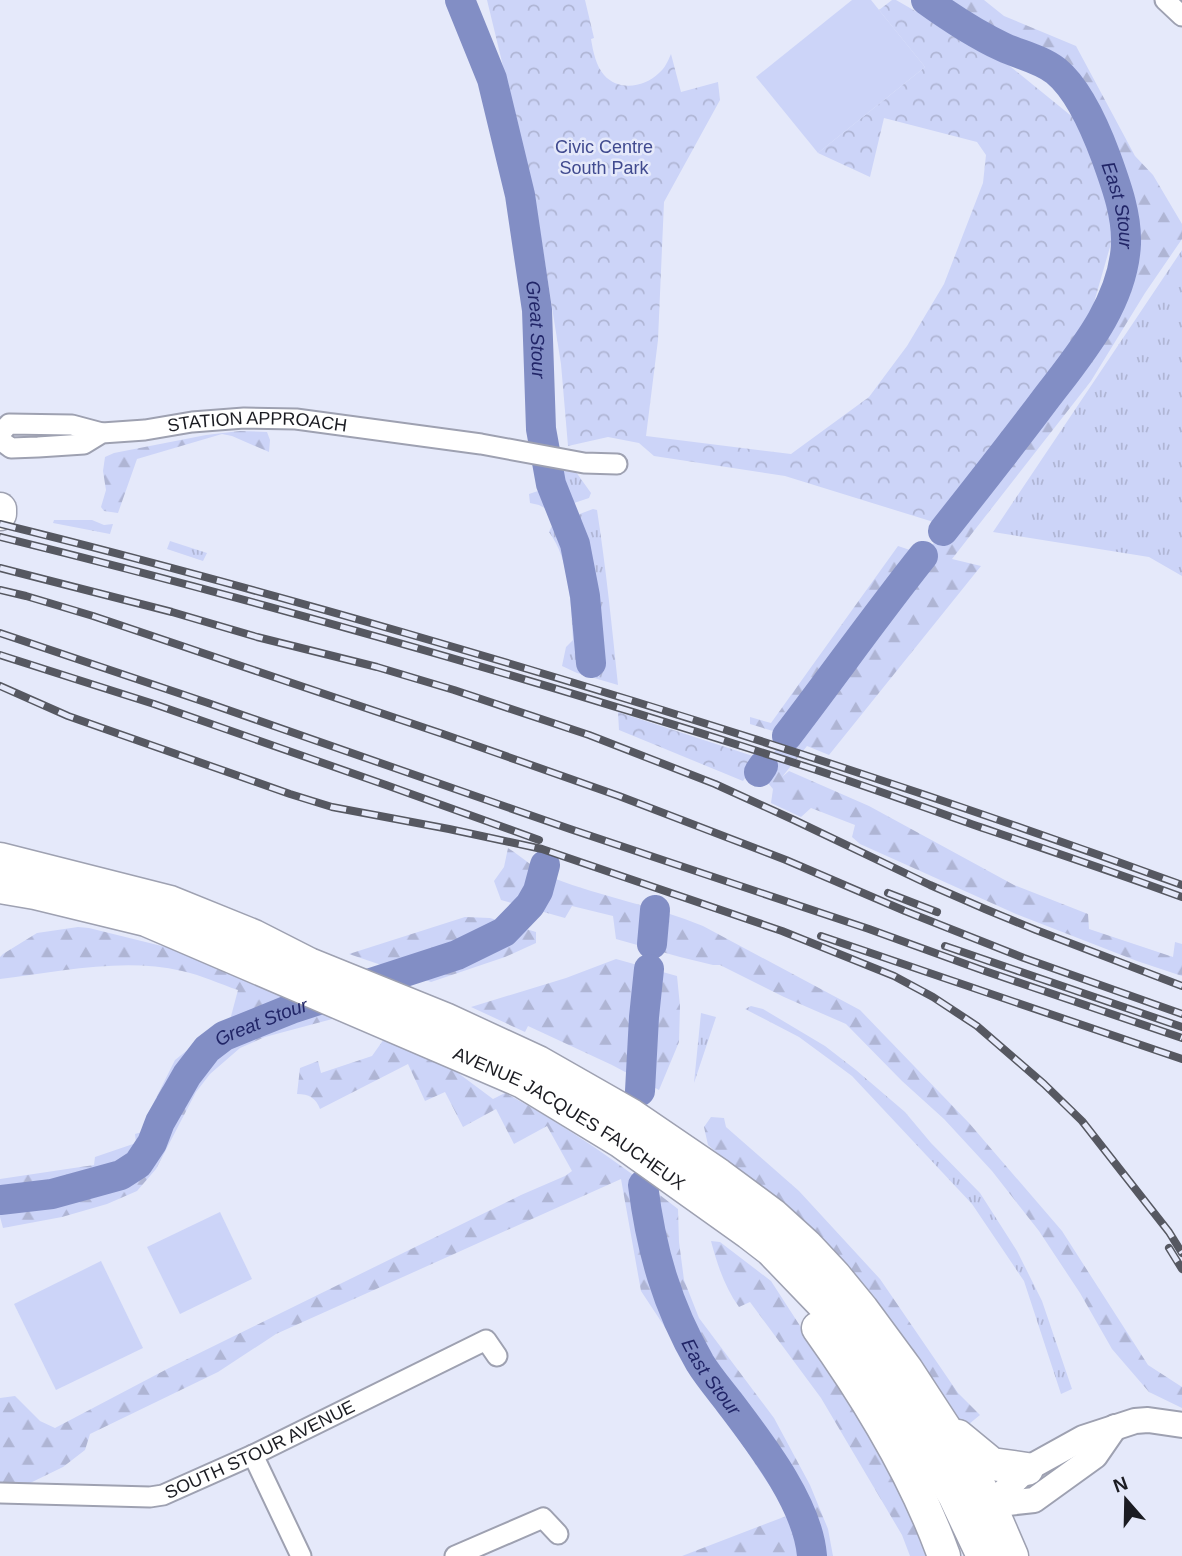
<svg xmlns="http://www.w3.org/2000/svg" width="1182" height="1556" font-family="Arial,sans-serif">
<defs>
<pattern id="grass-tufts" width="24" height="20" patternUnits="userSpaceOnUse" patternTransform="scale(1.75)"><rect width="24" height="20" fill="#ccd4f8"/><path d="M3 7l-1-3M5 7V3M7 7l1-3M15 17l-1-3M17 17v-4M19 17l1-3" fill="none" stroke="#afb5d4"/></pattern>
<pattern id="forest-firs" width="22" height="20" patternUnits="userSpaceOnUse" patternTransform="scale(1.75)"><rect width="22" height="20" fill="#ccd4f8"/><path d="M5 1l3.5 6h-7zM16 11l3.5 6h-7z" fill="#afb5d4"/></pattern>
<pattern id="park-crowns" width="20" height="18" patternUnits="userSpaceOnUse" patternTransform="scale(1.75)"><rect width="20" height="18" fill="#ccd4f8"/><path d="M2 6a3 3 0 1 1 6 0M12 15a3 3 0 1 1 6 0" fill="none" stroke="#afb5d4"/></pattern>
</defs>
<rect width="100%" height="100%" fill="#e5e9fa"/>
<g fill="url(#grass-tufts)">
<path d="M1182,250V576L1149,557L993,532Z"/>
<path d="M537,467L576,472L591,493L589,498L550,511L539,505L530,503L529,494L538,491L541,475H535Z"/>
<path d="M593,509L597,510C606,568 612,627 618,685L577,673L562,666L566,647L573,640C571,605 570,560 549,532L553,524Z"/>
<path d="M54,520H92L104,525L113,524L110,534L53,523Z"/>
<path d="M170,541L207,553L203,561L167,549Z"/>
<path d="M751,1006L763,1009L825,1046L856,1070L905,1112L931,1143L980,1193L1017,1251L1042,1301L1072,1389L1061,1394L1024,1281L972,1204L852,1076L799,1037L745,1009Z"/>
<path d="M701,1013L716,1017L694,1083Z"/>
</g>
<g fill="url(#forest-firs)">
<path d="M927,0H984L1004,16L1076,46L1135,156L1153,175L1182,224V239L1145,293L1091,381L952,559L981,566L829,755L807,746L782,777L789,771L869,806L1014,885L1088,914L1089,929L1173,957L1175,942L1182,944V976L1137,961L1016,914L860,844L852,837L855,825L811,808L801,817L771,803L773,789L759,772L943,531L1113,298L1125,233L1095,128L1043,63L977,35Z"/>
<path d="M240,431L267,432L270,440L269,452L232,436L222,434L137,459L118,513L104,511L101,507L106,490L103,471L105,457L114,453L206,435Z"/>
<path d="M898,546L919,553L783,734L750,724V717L771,723Z"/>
<path d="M508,848C522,857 537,871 553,878C602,897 655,906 703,926L860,1010L969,1123L1062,1231L1148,1365L1182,1387V1408L1149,1392L1112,1349L1080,1293L1039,1231L992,1171L944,1119L902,1081L846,1024L784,997L720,965H713L680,957L616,939L613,916L572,906L565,918L501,900L494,881L504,867Z"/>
<path d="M465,917L490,918L536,932V943L505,957L431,982L349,954Z"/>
<path d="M78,927L89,928L194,954L336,1018L265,1037L240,1048L210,1074L196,1092L156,1169L137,1191L107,1204L62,1217L3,1228L0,1217V1179L94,1165L95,1157L136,1143L135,1134L142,1132L147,1116L175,1060L205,1036L230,1020L238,990C220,984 201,975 182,971C123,957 59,972 0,979V957L3,954L37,933Z"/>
<path d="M616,959L677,976L680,1006L679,1042L659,1090L612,1065L528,1026L525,1032L471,1007L566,978Z"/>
<path d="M384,1039L435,1059L454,1070L493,1099L505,1093C567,1126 623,1166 678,1209L679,1242L684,1280L699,1318L774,1418L810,1485L828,1529L833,1556H682L789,1515L641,1291L621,1179L276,1334L218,1372L90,1434L85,1450L63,1467L26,1485L0,1482V1398L15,1396L40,1421L55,1428L169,1368L521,1195L565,1176L572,1171L547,1126L514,1144L496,1109L463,1127L445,1092L425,1101L408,1064L320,1109C316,1098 309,1094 297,1094L300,1068L318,1061L321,1073L372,1056Z"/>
<path d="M711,1117L724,1118L726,1127L799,1191L880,1279L958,1393L980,1415L963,1429L788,1214L708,1145L704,1127Z"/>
<path d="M711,1241L720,1242L771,1281L894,1471L934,1556H910L902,1535L821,1398L750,1302L739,1307C725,1288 717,1264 711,1241Z"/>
</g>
<g fill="url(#park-crowns)">
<path d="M487,0H585L594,38L591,39C593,51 596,66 604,75C619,92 645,87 659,73C665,68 668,61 671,54L681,92L718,82L720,100L664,202L658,340L646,436L791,454L869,397L907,346L944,284L983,183L986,155L977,142L884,118L870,177L818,153L925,67L879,10L892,0H896L1006,63L1080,123L1104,168L1116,226L1091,313L1032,400L940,524L785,476L654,456L639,443L608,437L568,446L561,364L534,194Z"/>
<path d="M618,712L759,758L743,781L619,730Z"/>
</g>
<g fill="#ccd4f8">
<path d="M852,0H871L925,67L818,153L756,77Z"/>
<path d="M220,1212L252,1279L180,1314L147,1247Z"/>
<path d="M101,1261L143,1348L56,1390L14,1304Z"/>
</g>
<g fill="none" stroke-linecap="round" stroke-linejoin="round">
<g stroke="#828ec5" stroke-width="30">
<path id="s1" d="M460,0L492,79L520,195L537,310L541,429L551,484L575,544L585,596L591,663"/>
<path id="s2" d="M926,0C951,18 975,34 1003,47C1020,55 1041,59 1056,71C1078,89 1096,130 1106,157C1116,185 1127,214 1126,244C1123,305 1079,355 1044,401C1011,445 977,488 943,531"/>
<path d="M787,736C833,676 876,615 923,556"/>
<path d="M759,772L763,766"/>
<path d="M652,944L655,910"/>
<path d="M640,1091L644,1017L649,969"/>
<path id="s3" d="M643,1185C651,1250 667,1306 700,1363C708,1376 719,1389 729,1402C760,1443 808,1504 812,1556"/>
<path id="s4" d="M0,1200L52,1194L121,1175L138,1164L152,1143L160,1122L187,1075L207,1049L224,1036L291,1009L457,955L504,932L530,905L538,891L545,865"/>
</g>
<g stroke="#9ea1b1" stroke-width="23">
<g id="minor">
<path d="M1165,0L1182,16"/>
<path d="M0,434L9,424L72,425L102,433"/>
<path id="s5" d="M0,440L11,448L38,447L84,444L102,433L145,430L192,422L244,418L296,419L481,444L584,463L617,464"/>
<path d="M253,1455L301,1556"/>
<path id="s6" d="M0,1493L150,1497L163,1495L253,1455L486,1340L497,1356"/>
<path d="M455,1556L543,1518L558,1534"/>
</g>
</g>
<g stroke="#9ea1b1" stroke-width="28">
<g id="tertiary">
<path d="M990,1505L1034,1500L1095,1456L1115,1427"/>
<path d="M975,1512L990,1505L1027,1469L1083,1438L1135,1421L1148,1420L1182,1425"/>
</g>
</g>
<g stroke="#9ea1b1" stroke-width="35">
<g id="primary">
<path d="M0,509V514"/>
<path d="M0,859L170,902L254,936L309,964L445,1019L538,1062L631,1115L719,1175L773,1215L806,1245L835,1276L862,1309L907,1370L952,1439L990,1505L1012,1556"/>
<path id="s7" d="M0,887L35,893L146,920L523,1082L620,1141L749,1233L771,1250L822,1303L857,1346L912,1427L954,1495L983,1556"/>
<path d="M818,1328C868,1398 915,1475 944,1556"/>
<path d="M958,1436L992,1464L1027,1469"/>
</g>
</g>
<use href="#minor" stroke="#fff" stroke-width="19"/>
<use href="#tertiary" stroke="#fff" stroke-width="24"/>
<use href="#primary" stroke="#fff" stroke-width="32"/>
<g stroke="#565861" stroke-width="8">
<g id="rail">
<path d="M0,524C135,557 269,594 402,632C665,708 925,791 1182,885"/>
<path d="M0,537C269,603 537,680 801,765C860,784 918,805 977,826C1045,849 1114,872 1182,897"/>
<path d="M0,568L172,612L257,637L377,667L454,690L589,735L715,784L794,820L930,885L985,909L1036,930L1182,986"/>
<path d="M0,590L26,596L93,616L443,734L619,796L786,860L905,911L1024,958L1182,1014"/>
<path d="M0,633L208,703L570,829L869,929L982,970L1182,1038"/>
<path d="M0,655L154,704L386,785L539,840"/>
<path d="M0,686L68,716L290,794L332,807L449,829L542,849L782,931L894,976L933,997L977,1026L1044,1084L1082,1121L1169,1232L1182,1253"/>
<path d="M888,893L937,912"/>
<path d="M821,936L1182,1059"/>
<path d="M945,946L1182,1027"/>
<path d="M1169,1248L1182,1269"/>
</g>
</g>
<use href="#rail" stroke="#e5e9fa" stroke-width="5" stroke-dasharray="16" stroke-linecap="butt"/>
</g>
<g text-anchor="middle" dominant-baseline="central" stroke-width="5" stroke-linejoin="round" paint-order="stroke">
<g font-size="18" fill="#404a8f" stroke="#e5e9fa">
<text x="604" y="147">Civic Centre<tspan x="604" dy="21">South Park</tspan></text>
</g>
<g font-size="18" fill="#1b1c22" stroke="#e5e9fa">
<text stroke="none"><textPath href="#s5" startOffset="264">STATION APPROACH</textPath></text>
<text stroke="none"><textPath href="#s7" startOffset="618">AVENUE JACQUES FAUCHEUX</textPath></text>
<text stroke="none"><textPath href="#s6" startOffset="270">SOUTH STOUR AVENUE</textPath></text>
</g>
<g font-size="19" font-style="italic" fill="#212567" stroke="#e5e9fa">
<text stroke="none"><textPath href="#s2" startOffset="299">East Stour</textPath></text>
<text stroke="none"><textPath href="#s1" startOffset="340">Great Stour</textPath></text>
<text stroke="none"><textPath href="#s4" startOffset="340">Great Stour</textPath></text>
<text stroke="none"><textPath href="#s3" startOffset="206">East Stour</textPath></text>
</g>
</g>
<g transform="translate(1126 1500) rotate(340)" stroke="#e5e9fa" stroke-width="5" paint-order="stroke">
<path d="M0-5L12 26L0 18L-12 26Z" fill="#1b1c22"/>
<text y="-10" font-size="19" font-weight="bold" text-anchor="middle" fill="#1b1c22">N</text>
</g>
</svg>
